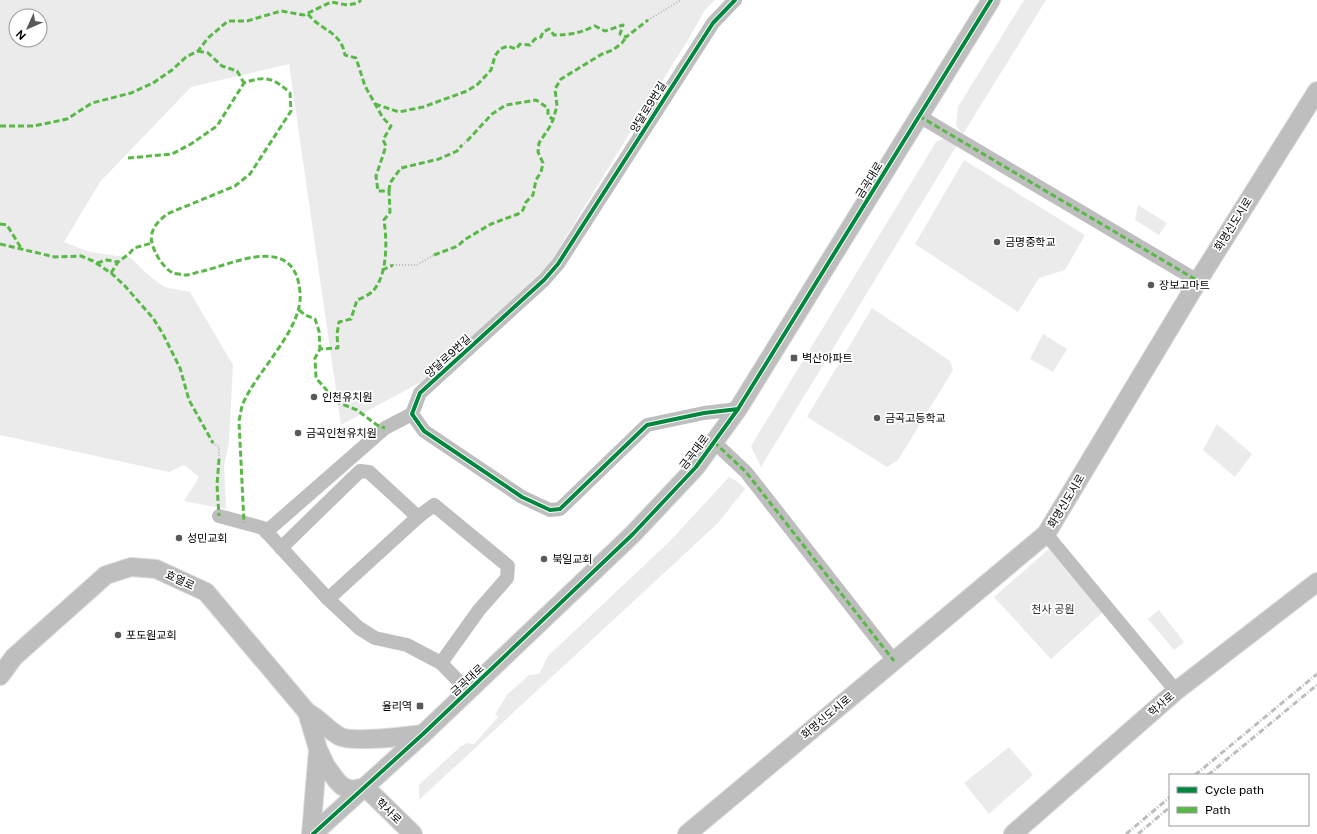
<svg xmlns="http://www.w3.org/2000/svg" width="1317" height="834" font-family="'Public Sans','Noto Sans KR',sans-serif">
<rect width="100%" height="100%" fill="#fff"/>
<g fill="#ebebeb" fill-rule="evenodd">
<path d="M0,0H715L705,10L688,40L645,108L549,265L425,380L341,425L289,64L191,87L100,182L64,242L90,252L131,258L147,274L164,287L190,292L233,365L229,443L224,465L226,509L184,501L199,477L184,465L169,472L0,435ZM16,16H40V40H16Z"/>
<path d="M1024,0H1046L963,134L956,126L958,107Z"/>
<path d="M945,138L957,145L761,467L751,446L936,142Z"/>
<path d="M964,160L1085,235L1065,270L1039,278L1018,312L915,244Z"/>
<path d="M1138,205L1167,223L1159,235L1135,220Z"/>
<path d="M872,308L950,361L953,370L898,460L887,467L807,417Z"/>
<path d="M1043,334L1067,349L1053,372L1030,359Z"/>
<path d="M1217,424L1252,454L1235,477L1203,450Z"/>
<path d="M729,477L737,481L745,489L718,523L419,800V785L461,746L467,743L474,744L498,717L495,714L507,695L529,675L539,674L548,656L670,541Z"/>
<path d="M1049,549L1103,612L1051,659L994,597Z"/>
<path d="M1159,610L1184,642L1174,650L1148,619Z"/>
<path d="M1009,747L1033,775L989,814L964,783Z"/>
</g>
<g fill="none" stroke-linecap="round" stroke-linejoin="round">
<g stroke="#dbdbdb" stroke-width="20">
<g id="major">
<path d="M0,676L14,657L106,575L131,567L156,569L206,592L307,712L318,749L326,766L337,781L342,786L351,790L365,787"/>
<path d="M307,712C319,718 327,729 339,736C350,743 408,736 423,734"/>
<path d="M365,787L413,834"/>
<path d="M311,834L318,750"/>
<path d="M313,834L423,734L633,534L696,467L738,409L991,0"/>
<path d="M687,834L1046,534L1198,281L1317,91"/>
<path d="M1013,834L1176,691L1317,582"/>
</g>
</g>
<g stroke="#b9b9b9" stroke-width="2" stroke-dasharray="1 2" stroke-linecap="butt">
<path d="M648,20L681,0"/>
<path d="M462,145L467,141"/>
<path d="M393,265H417L434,255"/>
<path d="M213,443L219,447V459"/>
</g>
<g stroke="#bebebe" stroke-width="14">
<path d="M735,0L713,23L558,264L544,280L420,393L412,414L424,431L522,497L550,510L560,509L647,425L704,413L738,409"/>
<path d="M919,116L1198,281"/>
<path d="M714,442L746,472L894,661"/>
<path d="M219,516L263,528L328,599L359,628L375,638L407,645L441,663L468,691"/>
<path d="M266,532L385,428L412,414"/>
<path d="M1046,534L1176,691"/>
<path d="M281,548L360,471L369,472L418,517"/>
<path d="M328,599L418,517L434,505L508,566L507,578L479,610L441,663"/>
</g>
<use href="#major" stroke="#bebebe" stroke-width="18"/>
<g stroke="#bebebe" stroke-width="3" stroke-dasharray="6 2 1 2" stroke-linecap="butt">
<path d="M1195,775L1317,674"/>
<path d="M1208,775L1317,685"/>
<path d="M1126,834L1170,797"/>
<path d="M1138,834L1170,807"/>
</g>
<g stroke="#58b947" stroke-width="3" stroke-dasharray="6 3" stroke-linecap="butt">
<path d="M308,14C321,31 341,31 345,55L356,58L365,86L383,118L391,126L383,140L386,146L376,176L378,191H389L390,212L384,220C387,241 388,274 373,291C369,295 362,298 357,300L351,319L339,322L337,334L338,348L320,349L315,358L316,378L337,402L357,410L377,425L385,428"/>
<path d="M198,51L208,53L222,66L237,71L244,83"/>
<path d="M375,104L399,112L423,107L467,91L478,84L491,70L495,56L500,49L508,46L516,49L520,44L530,45L535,39L541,37L543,32L549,29L554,35C571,35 579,33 595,26L605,31L623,25L620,34L626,37L648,20"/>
<path d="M919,116L1198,281"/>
<path d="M0,126H34L67,119L92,103L131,93L153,83L172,70L186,57L198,51L208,38L228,21H247L281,11L304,15L331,2L347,5L358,3L361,0"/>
<path d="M467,141L492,114L506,105L536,100L548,108V115L553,120"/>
<path d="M128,158L172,154L191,144L217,126L244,83C265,75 274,78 290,93L291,111L250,174L235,186L167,214C161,219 154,225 152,233C148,244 162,268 173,273C176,274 182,274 185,275C191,275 197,272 203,271C238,262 295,234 300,292C304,329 255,372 242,406C241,411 240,416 239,421L244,523"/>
<path d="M389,191L390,183L401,168L439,159L457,151L462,145"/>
<path d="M0,224L7,225L21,248"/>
<path d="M0,244L55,257L81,256L93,261L111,273L124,285L153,318L163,334L180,368L189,400L213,443"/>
<path d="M434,255L458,246L464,240L491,224L518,214L523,210L526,202L533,195L536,180L541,172L543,163L538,152L539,143L549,128L553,120L557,106L555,89L561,79L602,54L613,50L622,43L626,37"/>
<path d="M97,263L107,260L118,262"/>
<path d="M382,270L393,265"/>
<path d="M111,273L118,262L129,254L134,248L152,243"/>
<path d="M299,310L305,315L315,319L319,331L320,349"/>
<path d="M714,442L746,472L894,661"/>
<path d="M219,459L217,485L219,516"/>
</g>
<g stroke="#fff" stroke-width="6">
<g id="cycleway">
<path d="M735,0L713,23L558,264L544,280L420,393L412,414L424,431L522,497L550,510L560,509L647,425L704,413L738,409"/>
<path d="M313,834L423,734L633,534L696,467L738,409L991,0"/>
</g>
</g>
<use href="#cycleway" stroke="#00873e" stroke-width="4"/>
</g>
<g fill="#595959" stroke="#fff" stroke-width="1.5">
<circle cx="997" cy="242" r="4"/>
<circle cx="1151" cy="285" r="4"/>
<rect x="790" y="354" width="8" height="8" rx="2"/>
<circle cx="314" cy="397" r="4"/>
<circle cx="877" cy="418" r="4"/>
<circle cx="298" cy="433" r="4"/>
<circle cx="179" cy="538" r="4"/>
<circle cx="544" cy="559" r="4"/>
<circle cx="118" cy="635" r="4"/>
<rect x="416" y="702" width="8" height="8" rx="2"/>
</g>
<g text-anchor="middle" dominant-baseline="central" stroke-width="3.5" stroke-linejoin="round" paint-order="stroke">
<g font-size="11" fill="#000" stroke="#fff">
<text transform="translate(648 107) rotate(-58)">양달로9번길</text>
<text transform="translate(869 180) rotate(-58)">금곡대로</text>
<text transform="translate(1233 224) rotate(-58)">화명신도시로</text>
<text transform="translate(448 356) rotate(-42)">양달로9번길</text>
<text transform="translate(694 452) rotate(-53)">금곡대로</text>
<text transform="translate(1066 501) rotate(-59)">화명신도시로</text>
<text transform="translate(180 580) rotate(25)">효열로</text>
<text transform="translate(467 680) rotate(-43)">금곡대로</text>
<text transform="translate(1161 704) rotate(-41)">학사로</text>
<text transform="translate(826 717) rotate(-40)">화명신도시로</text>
<text transform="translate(389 811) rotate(44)">학사로</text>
</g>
<g font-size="11" fill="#000" stroke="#fff" text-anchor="start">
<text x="1005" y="242">금명중학교</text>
<text x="1159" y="285">장보고마트</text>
<text x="802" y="358">벽산아파트</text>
<text x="322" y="397">인천유치원</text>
<text x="885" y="418">금곡고등학교</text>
<text x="306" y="433">금곡인천유치원</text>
<text x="187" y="538">성민교회</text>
<text x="552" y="559">북일교회</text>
<text x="126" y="635">포도원교회</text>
<text x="412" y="706" text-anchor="end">율리역</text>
</g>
<g font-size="11" fill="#313131" stroke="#fff">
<text x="1053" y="609">천사 공원</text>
</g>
</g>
<rect x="1169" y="774" width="140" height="52" fill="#ffffff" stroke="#999999"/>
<rect x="1177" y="787" width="20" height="6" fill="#00873e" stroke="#999999"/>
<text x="1205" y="794" font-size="12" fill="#000000">Cycle path</text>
<rect x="1177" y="807" width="20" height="6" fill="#58b947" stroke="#999999"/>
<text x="1205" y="814" font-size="12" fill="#000000">Path</text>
<g transform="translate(28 28) rotate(225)"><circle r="19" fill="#ffffff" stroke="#999999"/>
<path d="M0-3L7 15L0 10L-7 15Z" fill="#595959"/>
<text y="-6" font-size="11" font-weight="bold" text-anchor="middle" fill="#000000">N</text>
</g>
</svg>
